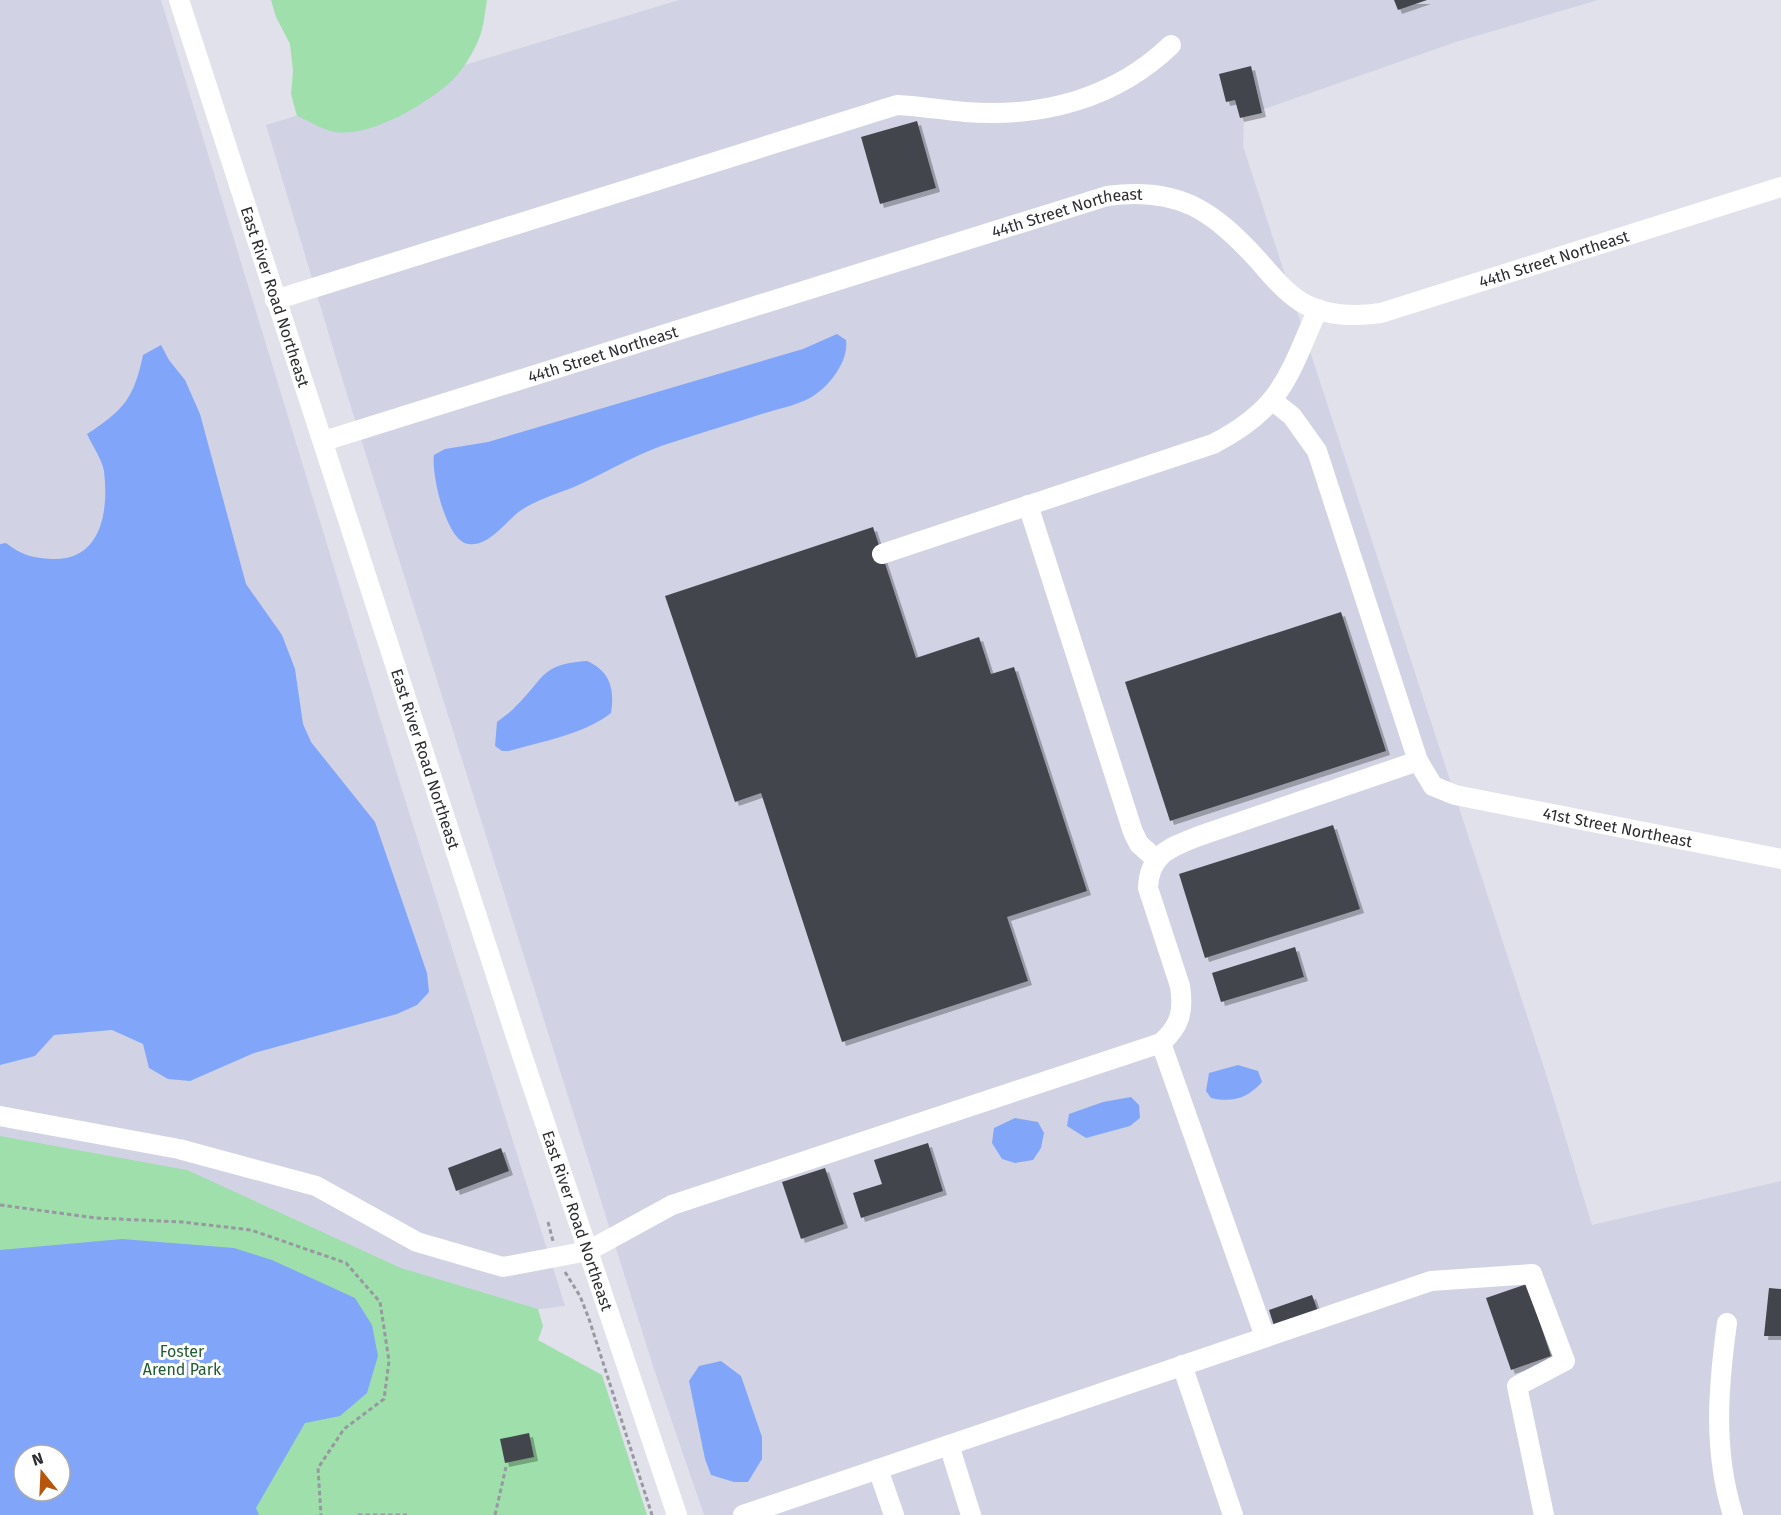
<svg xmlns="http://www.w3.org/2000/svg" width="1781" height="1515" font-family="'Fira Sans',sans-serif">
<defs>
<filter id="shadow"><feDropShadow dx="4" dy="4" stdDeviation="0" flood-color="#0004"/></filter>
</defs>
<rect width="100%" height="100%" fill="#e0e1eb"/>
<g fill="#d1d3e4">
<path d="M0,0H161L401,787L565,1306L492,1315L0,1165Z"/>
<path d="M679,0H1598L1459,41L1244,116L1243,146L1547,1077L1592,1225L1781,1181V1515H704L654,1369L345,388L266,125Z"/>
</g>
<g fill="#9fdfab" fill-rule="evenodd">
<path d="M271,0H487C485,11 484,25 480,36C474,52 461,74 447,85C421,107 370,137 335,132C323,130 309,121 297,116L291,94L293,71L290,44L276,17Z"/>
<path d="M0,1136L187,1170L401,1268L538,1309L543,1326L538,1340L602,1375L647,1515H0ZM24,1455H60V1491H24Z"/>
</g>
<g fill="#81a6f9" fill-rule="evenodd">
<path d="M837,334L846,340C849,359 832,383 816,394C803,404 781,408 765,413C731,424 695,435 661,446C631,457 603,474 574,487C556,494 536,500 520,511C505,522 489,547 468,544C446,541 431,473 434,455L445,449L488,442L803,349Z"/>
<path d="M161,345L169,360L185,380L200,414L246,584L282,635L295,669L303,724L311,742L375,822L427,973L429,992L417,1005L397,1014L254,1053L190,1081L168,1079L149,1068L143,1044L112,1030L54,1035L35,1056L0,1065V544L6,543C21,555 33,558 52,559C101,561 109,512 104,471C102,459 92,445 87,434C124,410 134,398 143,355Z"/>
<path d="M587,661C610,671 615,689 611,713C583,735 542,741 509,751H502L495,746L497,722C503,717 510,713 515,707C545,679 539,664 587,661Z"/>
<path d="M1238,1065L1258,1071L1262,1082C1248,1098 1232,1103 1211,1098L1206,1091L1209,1073Z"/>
<path d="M1131,1097L1139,1105L1140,1118L1130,1126L1086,1138L1067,1126L1069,1114L1103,1102Z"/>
<path d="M1015,1118L1038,1122L1044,1133L1041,1148L1033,1160L1015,1163L1002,1159L992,1143L994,1128Z"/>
<path d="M122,1239L234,1248L272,1260L355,1298L372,1325L378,1356L367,1393L340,1416L305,1423L256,1508L259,1515H0V1250ZM24,1455H60V1491H24Z"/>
<path d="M721,1361L741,1376L762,1437V1459L748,1482H734L711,1475L705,1459L689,1381L699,1366Z"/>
</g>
<g fill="#43444c" filter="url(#shadow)">
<path d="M1394,0H1427L1398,10Z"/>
<path d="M1251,66L1262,113L1240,118L1235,100L1226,102L1219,74Z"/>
<path d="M917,121L936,188L880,204L861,137Z"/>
<path d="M873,527L916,658L979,637L991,674L1014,667L1087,891L1007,917L1028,981L842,1042L761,793L735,802L665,596Z"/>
<path d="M1341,612L1386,751L1170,821L1125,682Z"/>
<path d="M1333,825L1360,909L1205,958L1179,874Z"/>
<path d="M1295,947L1304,977L1221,1002L1212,973Z"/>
<path d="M928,1143L943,1191L861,1218L853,1193L882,1184L874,1160Z"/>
<path d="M501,1148L509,1171L456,1191L448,1168Z"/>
<path d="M825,1168L844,1224L801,1239L782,1182Z"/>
<path d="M1527,1284L1551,1356L1511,1370L1486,1298Z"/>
<path d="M1769,1288L1781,1289V1336H1764Z"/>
<path d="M1312,1295L1319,1314L1275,1329L1269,1310Z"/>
<path d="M529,1433L534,1457L505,1463L500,1439Z"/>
</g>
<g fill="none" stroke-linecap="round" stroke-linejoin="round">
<g stroke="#9899a0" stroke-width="3" stroke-dasharray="4.5 3" stroke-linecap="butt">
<path d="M0,1205L96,1218L182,1222L251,1230L346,1263L380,1302L389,1361L384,1399L344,1429L318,1468L321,1515"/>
<path d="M548,1222L553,1241"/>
<path d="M565,1272L580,1296L589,1319L652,1515"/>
<path d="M358,1515H407"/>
<path d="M495,1515L506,1467"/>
</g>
<g stroke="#fff" stroke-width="20">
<path id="s1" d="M179,0L521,1052L677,1515"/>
<path d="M275,300L897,105C920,106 942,110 965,112C1041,118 1115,99 1171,45"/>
<path id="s2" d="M1273,401L1292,416L1317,451L1418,761L1433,786L1455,795L1781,859"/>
<path id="s3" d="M324,441L1107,196C1178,186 1212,210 1258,260C1271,275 1284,291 1301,302C1325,316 1354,317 1381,313L1781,187"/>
<path d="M1028,505L1133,832L1139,844L1157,860"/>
<path d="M882,554L1213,444C1283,408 1288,376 1318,309"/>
<path d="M1161,1043L1265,1337"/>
<path d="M0,1116L179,1149L316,1186L417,1242L503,1267L588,1251L672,1205L1161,1043C1180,1026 1184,1012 1180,986L1148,888C1149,854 1171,847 1199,836L1418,761"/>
<path d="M1727,1323C1718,1388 1713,1451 1733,1515"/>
<path d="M1182,1365L1233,1515"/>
<path d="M949,1445L971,1515"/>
<path d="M878,1469L894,1515"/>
<path d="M743,1515L1431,1281L1532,1274L1565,1361L1517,1386L1544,1515"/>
</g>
</g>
<g text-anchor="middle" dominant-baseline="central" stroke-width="6" stroke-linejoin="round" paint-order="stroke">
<g font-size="16" fill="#2d2d31" stroke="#fff">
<text stroke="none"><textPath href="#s3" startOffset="778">44th Street Northeast</textPath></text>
<text stroke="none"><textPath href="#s3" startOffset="1317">44th Street Northeast</textPath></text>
<text stroke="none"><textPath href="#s1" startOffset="312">East River Road Northeast</textPath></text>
<text stroke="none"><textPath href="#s3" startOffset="292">44th Street Northeast</textPath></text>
<text stroke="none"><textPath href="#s1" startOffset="798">East River Road Northeast</textPath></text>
<text stroke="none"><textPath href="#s2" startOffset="612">41st Street Northeast</textPath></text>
<text stroke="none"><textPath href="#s1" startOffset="1284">East River Road Northeast</textPath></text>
</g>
<g font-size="16" fill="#205c30" stroke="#fff">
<text x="182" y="1351">Foster<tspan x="182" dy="18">Arend Park</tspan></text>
</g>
</g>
<g transform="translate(42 1473) rotate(342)"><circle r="28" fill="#ffffff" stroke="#ababad" stroke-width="1.5"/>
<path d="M0-4.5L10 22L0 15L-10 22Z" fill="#b5560c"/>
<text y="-9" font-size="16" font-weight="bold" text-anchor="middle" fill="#2d2d31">N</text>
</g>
</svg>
